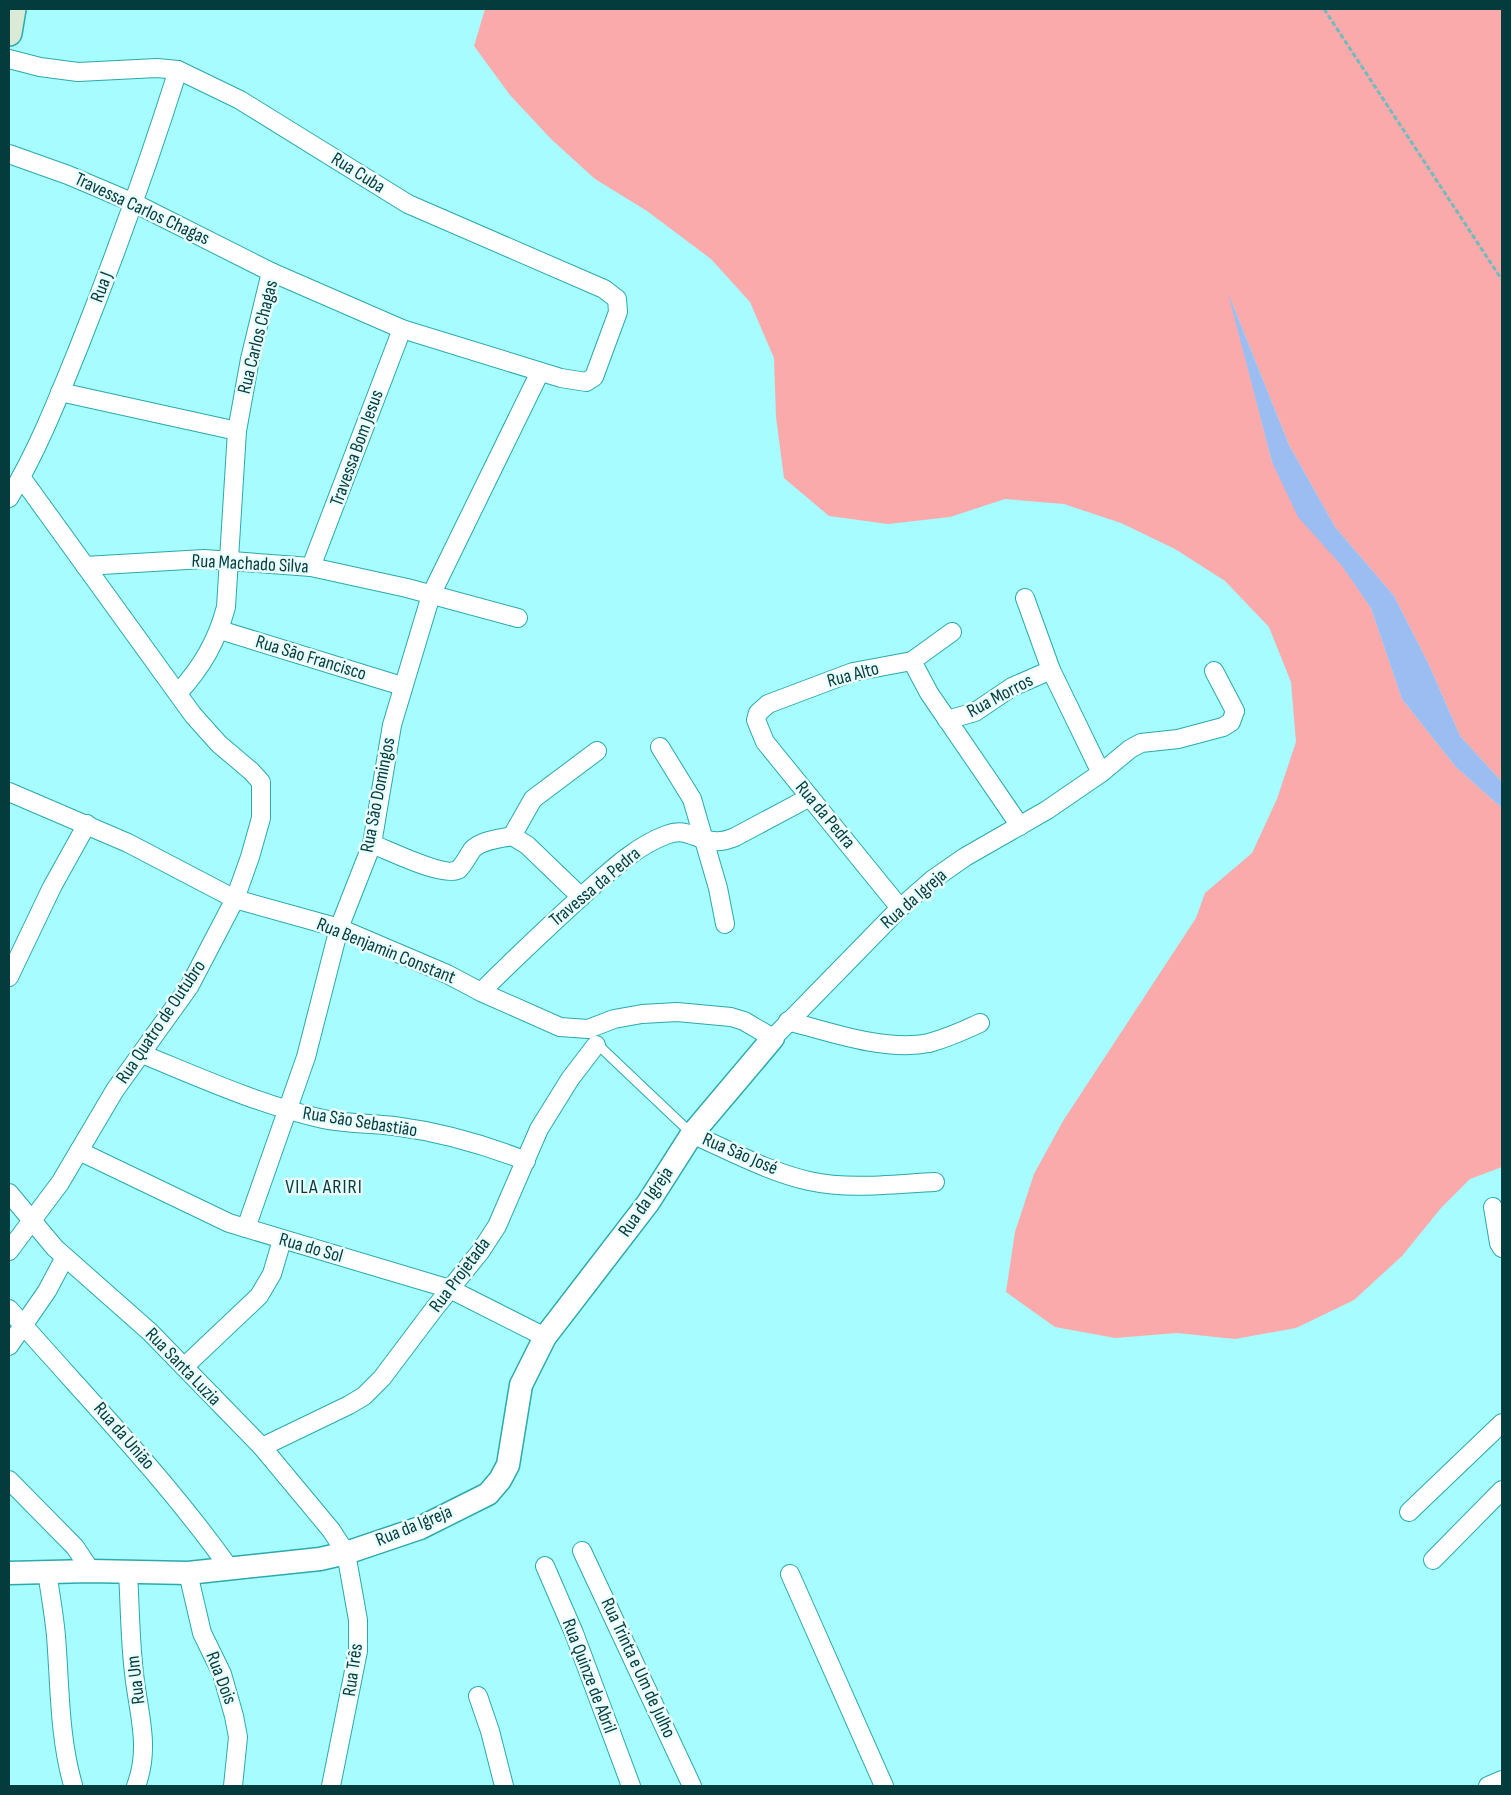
<svg xmlns="http://www.w3.org/2000/svg" width="1511" height="1795" font-family="'Sofia Sans Condensed',sans-serif">
<rect width="100%" height="100%" fill="#a6fcff"/>
<path fill="#fbaaab" d="M485,9H1502V782L1460,736L1429,665L1394,596L1335,527L1289,445L1230,298L1272,462L1371,608L1402,699L1456,767L1502,808V1167L1470,1179L1441,1208L1402,1256L1354,1300L1296,1328L1235,1339L1177,1333L1115,1338L1055,1327L1006,1292L1015,1232L1034,1174L1063,1121L1196,918L1205,893L1252,853L1277,799L1296,742L1291,682L1269,627L1225,581L1175,549L1121,523L1064,504L1005,499L950,517L888,524L829,516L784,478L776,417L774,358L750,302L711,259L647,211L595,179L551,139L510,95L474,46Z"/>
<path fill="#9bbdf1" d="M1228,293L1289,445L1335,527L1394,596L1429,665L1460,736L1502,782V808L1456,767L1402,699L1371,608L1342,566L1298,517L1272,462Z"/>
<g fill="none" stroke-linecap="round" stroke-linejoin="round">
<g stroke="#2ba9ad" stroke-width="11">
<path id="service" d="M595,1042L692,1134"/>
</g>
<g stroke="#2ba9ad" stroke-width="20">
<g id="minor">
<path d="M9,59L40,67L78,72L157,68L178,70L240,100L408,204L604,289L617,299L618,312L594,377L586,382L561,378L402,329L271,272L134,203L68,175L9,154"/>
<path d="M60,392L237,431"/>
<path d="M9,498C38,450 59,396 80,344C116,253 149,162 178,70"/>
<path d="M85,566L204,559L311,567L407,588L518,618"/>
<path d="M311,567L402,329"/>
<path d="M1025,598L1051,670L1101,773"/>
<path d="M220,630L402,686"/>
<path d="M912,661L929,693L1020,826"/>
<path d="M178,693C202,667 217,641 226,607L237,431L250,359L271,272"/>
<path d="M947,720L975,712L1012,687L1051,670"/>
<path d="M660,747L692,799L718,888L725,924"/>
<path d="M9,792L128,843L235,899L339,928L447,974L481,992L560,1027L588,1029L614,1019L642,1014L677,1012L731,1017L744,1021L773,1038L900,908L932,880L965,857L1047,810L1101,773L1130,749L1141,743L1178,739L1223,727L1231,722L1235,711L1214,671"/>
<path d="M512,836L533,799L597,751"/>
<path d="M512,836L527,845L581,897"/>
<path d="M372,844C388,850 446,879 459,869C464,864 468,856 472,850C481,840 499,839 512,836"/>
<path d="M900,908L765,742L756,720L758,713L768,704L853,672L912,661L952,632"/>
<path d="M9,977L52,887L87,824"/>
<path d="M481,992C514,959 548,927 583,895C608,873 634,847 666,835C687,827 693,839 713,841C721,842 728,840 735,837L810,797"/>
<path d="M788,1021C829,1032 886,1052 929,1043C947,1038 963,1031 980,1023"/>
<path d="M142,1054C201,1078 260,1105 323,1119C346,1124 371,1123 394,1126C440,1132 483,1144 526,1161"/>
<path d="M692,1134C730,1151 769,1172 809,1181C850,1190 893,1184 935,1182"/>
<path d="M79,1151L229,1223L450,1289L545,1337"/>
<path d="M9,1193L55,1248L150,1332L262,1447L331,1530L346,1553L358,1620V1651L331,1786"/>
<path d="M1493,1207L1499,1243L1502,1248"/>
<path d="M246,1228L306,1057L339,928L372,844L392,725L431,595L540,372"/>
<path d="M9,1251L60,1183L115,1090L189,987L235,899L250,857L261,818V782L251,771L219,744L193,715L21,477"/>
<path d="M9,1309C84,1395 164,1476 230,1569"/>
<path d="M9,1346L47,1291L65,1257"/>
<path d="M184,1367L259,1296L272,1274L282,1240"/>
<path d="M262,1447L349,1405L364,1396L382,1378L434,1309L480,1252L497,1226L539,1129L570,1079L596,1045"/>
<path d="M9,1480L75,1547L91,1571"/>
<path d="M1409,1512L1502,1423"/>
<path d="M582,1551L692,1786"/>
<path d="M1433,1560L1502,1490"/>
<path d="M545,1566L574,1633L631,1786"/>
<path d="M47,1571C50,1593 54,1614 56,1636C60,1685 59,1737 73,1785"/>
<path d="M128,1573C130,1606 130,1640 134,1673C138,1712 151,1747 136,1786"/>
<path d="M188,1573L202,1633L222,1674L234,1716L238,1737L233,1786"/>
<path d="M790,1574L884,1786"/>
<path d="M478,1696L490,1731L504,1786"/>
<path d="M1488,1786L1502,1780"/>
</g>
</g>
<g stroke="#2ba9ad" stroke-width="25">
<path id="tertiary" d="M9,1573L91,1571L188,1573L320,1559L346,1553L420,1528L488,1494L500,1480L508,1465L521,1385L545,1337L648,1203L692,1134L773,1038"/>
</g>
<g stroke="#2ba9ad" stroke-width="28">
<path id="secondary" d="M9,33L13,9"/>
</g>
<path stroke="#70bbbe" stroke-width="3" stroke-dasharray="5 2.5" stroke-linecap="butt" d="M1324,9L1502,280"/>
<use href="#service" stroke="#fff" stroke-width="9"/>
<use href="#minor" stroke="#fff" stroke-width="18"/>
<use href="#tertiary" stroke="#fff" stroke-width="22"/>
<use href="#secondary" stroke="#dbead6" stroke-width="25"/>
</g>
<g text-anchor="middle" dominant-baseline="central" stroke-width="5" stroke-linejoin="round" paint-order="stroke">
<g font-size="19" fill="#043b3c" stroke="#e9fdfd">
<text transform="translate(358 173) rotate(32)">Rua Cuba</text>
<text transform="translate(142 209) rotate(25)">Travessa Carlos Chagas</text>
<text transform="translate(102 287) rotate(-69)">Rua J</text>
<text transform="translate(258 337) rotate(-76)">Rua Carlos Chagas</text>
<text transform="translate(357 448) rotate(-70)">Travessa Bom Jesus</text>
<text transform="translate(250 564) rotate(3)">Rua Machado Silva</text>
<text transform="translate(311 658) rotate(17)">Rua São Francisco</text>
<text transform="translate(853 675) rotate(-15)">Rua Alto</text>
<text transform="translate(1000 696) rotate(-28)">Rua Morros</text>
<text transform="translate(378 795) rotate(-79)">Rua São Domingos</text>
<text transform="translate(825 815) rotate(50)">Rua da Pedra</text>
<text transform="translate(595 887) rotate(-40)">Travessa da Pedra</text>
<text transform="translate(914 899) rotate(-41)">Rua da Igreja</text>
<text transform="translate(386 951) rotate(22)">Rua Benjamin Constant</text>
<text transform="translate(161 1022) rotate(-56)">Rua Quatro de Outubro</text>
<text transform="translate(360 1122) rotate(9)">Rua São Sebastião</text>
<text transform="translate(740 1154) rotate(23)">Rua São José</text>
<text transform="translate(646 1202) rotate(-55)">Rua da Igreja</text>
<text transform="translate(311 1248) rotate(16)">Rua do Sol</text>
<text transform="translate(460 1275) rotate(-53)">Rua Projetada</text>
<text transform="translate(183 1367) rotate(46)">Rua Santa Luzia</text>
<text transform="translate(124 1436) rotate(49)">Rua da União</text>
<text transform="translate(414 1526) rotate(-22)">Rua da Igreja</text>
<text transform="translate(638 1668) rotate(65)">Rua Trinta e Um de Julho</text>
<text transform="translate(353 1670) rotate(-82)">Rua Três</text>
<text transform="translate(589 1676) rotate(69)">Rua Quinze de Abril</text>
<text transform="translate(221 1678) rotate(69)">Rua Dois</text>
<text transform="translate(136 1680) rotate(-97)">Rua Um</text>
</g>
<g font-size="20" letter-spacing="1" fill="#043b3c" stroke="#e9fdfd">
<text x="324" y="1187">VILA ARIRI</text>
</g>
</g>
<rect width="1511" height="1795" fill="none" stroke="#043b3c" stroke-width="20"/>
</svg>
